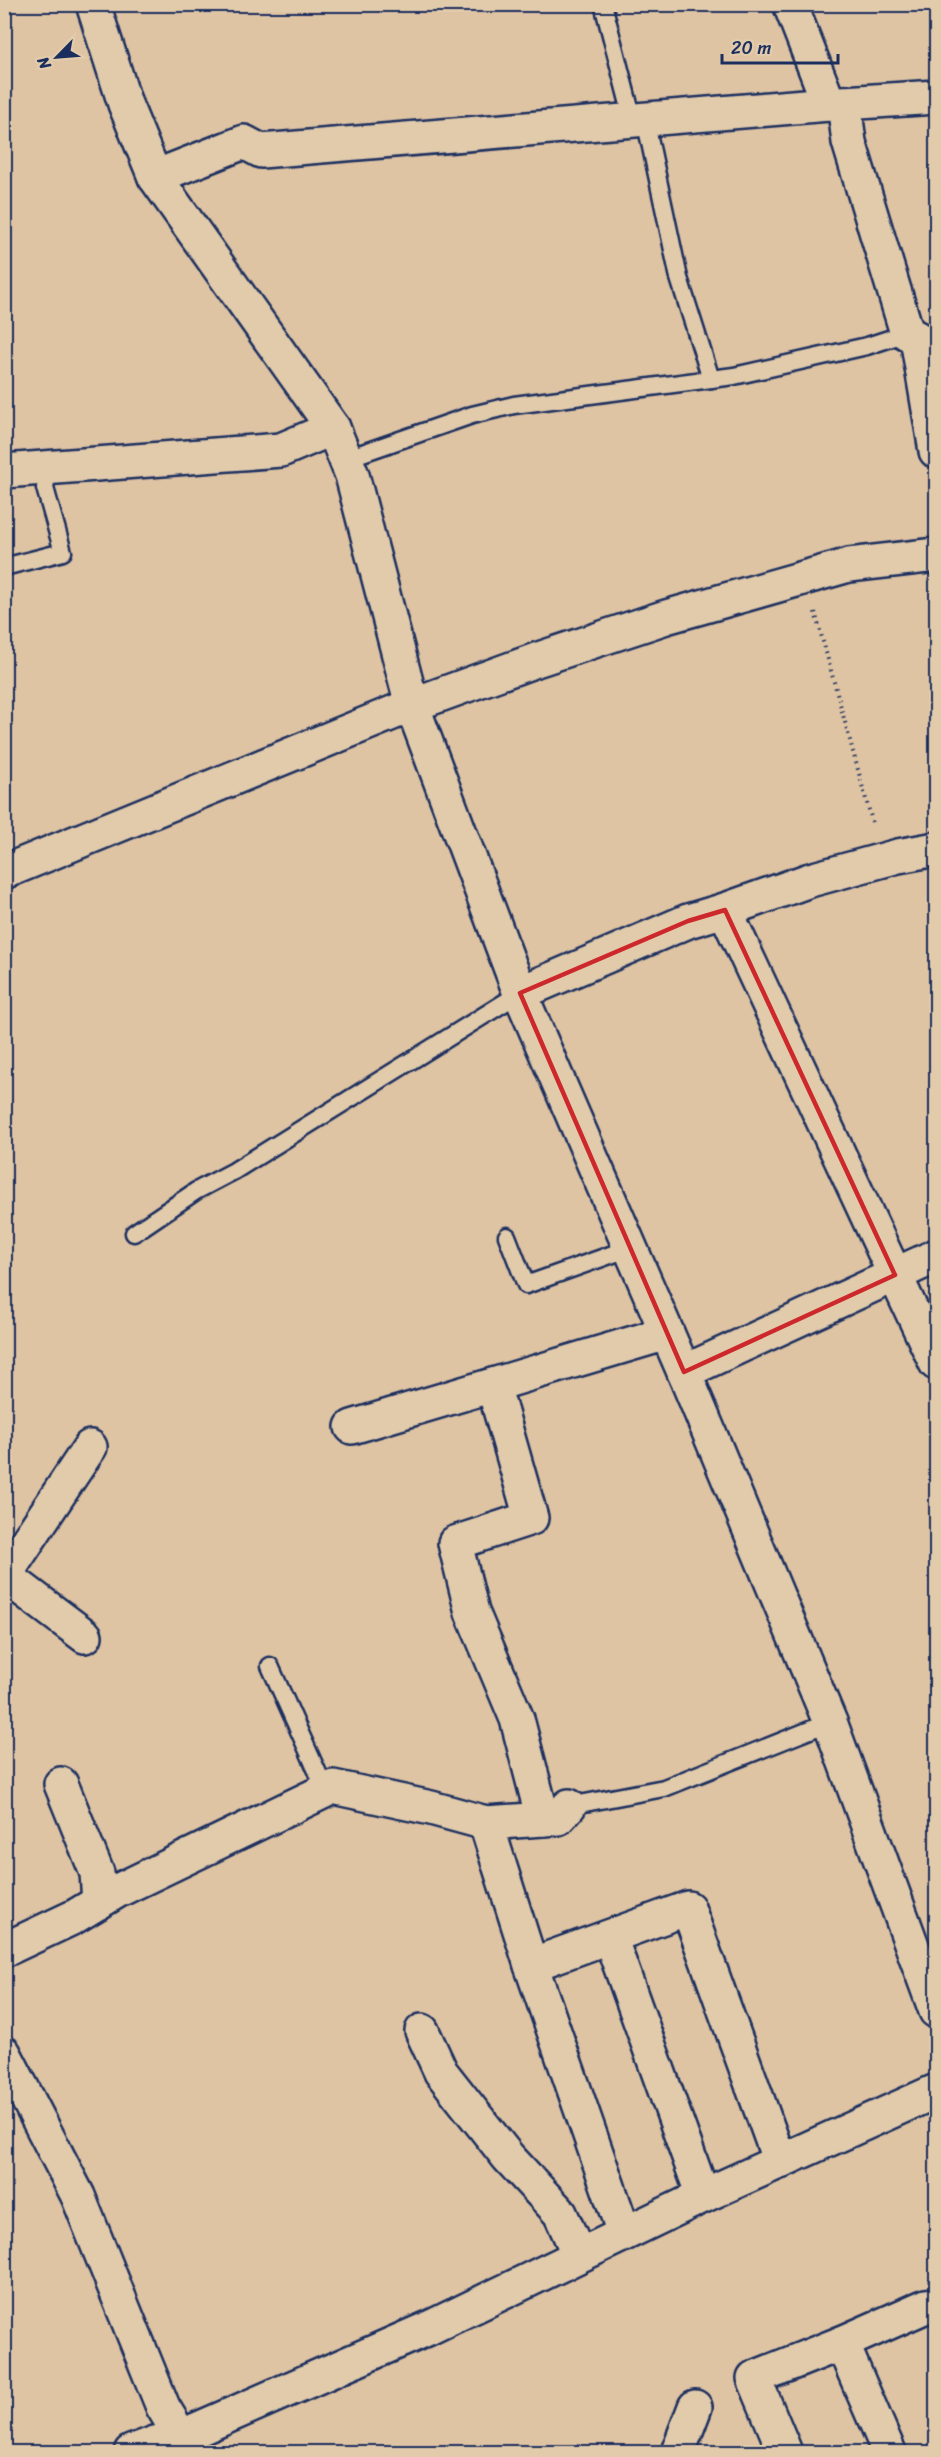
<svg xmlns="http://www.w3.org/2000/svg" width="941" height="2457" font-family="Sriracha,sans-serif">
<rect width="100%" height="100%" fill="#dfc4a3"/>
<filter id="ink" filterUnits="userSpaceOnUse"><feTurbulence type="fractalNoise" baseFrequency=".0167" numOctaves="2"/><feDisplacementMap in="SourceGraphic" scale="12" xChannelSelector="R" yChannelSelector="G"/><feConvolveMatrix kernelMatrix="1 2 1 2 8 2 1 2 1" color-interpolation-filters="sRGB"/></filter>
<g filter="url(#ink)">
<g fill="none" stroke-linecap="round" stroke-linejoin="round">
<g stroke="#1b2f5e" stroke-width="21">
<g id="service">
<path d="M603,4L633,120"/>
<path d="M645,119L679,278L711,379"/>
<path d="M345,459L472,415L514,405L734,376L867,346L907,333"/>
<path d="M4,567L63,552L45,488L48,467"/>
<path d="M134,1233L196,1191L234,1171L520,993"/>
<path d="M507,1236L526,1285L630,1248"/>
<path d="M270,1666L326,1791"/>
<path d="M569,1806L664,1788L830,1722"/>
</g>
</g>
<g stroke="#1b2f5e" stroke-width="38">
<g id="minor">
<path d="M93,4L125,104L155,177L333,428L352,475L412,705L520,993L684,1372L830,1722L936,2011"/>
<path d="M790,4L829,104"/>
<path d="M844,103L849,142L907,333L917,338L936,451"/>
<path d="M155,177L244,142L261,151L829,104L936,97"/>
<path d="M4,471L281,450L333,428"/>
<path d="M4,872L412,705L536,660L666,617L849,565L936,555"/>
<path d="M725,910L936,1363"/>
<path d="M520,993L688,921L725,910L810,880L898,856L936,849"/>
<path d="M684,1372L936,1256"/>
<path d="M493,1385L531,1518L455,1543L472,1612L517,1719L543,1819"/>
<path d="M352,1427L667,1333"/>
<path d="M4,1575L85,1636"/>
<path d="M5,1575L90,1447"/>
<path d="M61,1784L97,1873L99,1902"/>
<path d="M486,1823L531,1965L624,2233"/>
<path d="M610,1937L703,2196"/>
<path d="M4,1950L74,1917L117,1891L333,1787L431,1808L486,1823L558,1818L569,1806"/>
<path d="M531,1965L688,1908L780,2162"/>
<path d="M422,2031L441,2072L508,2157L560,2213L579,2255"/>
<path d="M4,2053L78,2196L163,2407L190,2452"/>
<path d="M131,2452L155,2443L180,2437L429,2328L703,2196L936,2091"/>
<path d="M678,2452L695,2407"/>
<path d="M785,2452L754,2378L842,2343"/>
<path d="M889,2452L842,2343L926,2306L936,2305"/>
</g>
</g>
<path stroke="#1b2f5e" stroke-width="4" stroke-dasharray="1.5 4.5" stroke-linecap="butt" d="M815,612L873,825"/>
<use href="#service" stroke="#e2cbab" stroke-width="16"/>
<use href="#minor" stroke="#e2cbab" stroke-width="33"/>
</g>
</g>
<path fill="none" stroke="#cd282b" stroke-width="4.5" stroke-linejoin="round" d="M725,910L895,1275L684,1372L520,993L688,921Z"/>
<rect width="941" height="2457" fill="none" stroke="#e2cbab" stroke-width="24"/>
<rect x="12" y="12" width="917" height="2433" fill="none" stroke="#1b2f5e" stroke-width="2" filter="url(#ink)"/>
<g transform="translate(57 57) rotate(245)" stroke="#e2cbab" stroke-width="4.5" paint-order="stroke">
<path d="M0-4.5L10 22L0 15L-10 22Z" fill="#1b2f5e"/>
<text y="-9" font-size="16" font-weight="bold" text-anchor="middle" fill="#1b2f5e">N</text>
</g>
<path d="M722 54v9h116v-9" fill="none" stroke="#1b2f5e" stroke-width="3"/>
<text x="731" y="54" font-size="18" fill="#1b2f5e" stroke="#e2cbab" stroke-width="4.5" paint-order="stroke">20 m</text>
</svg>
